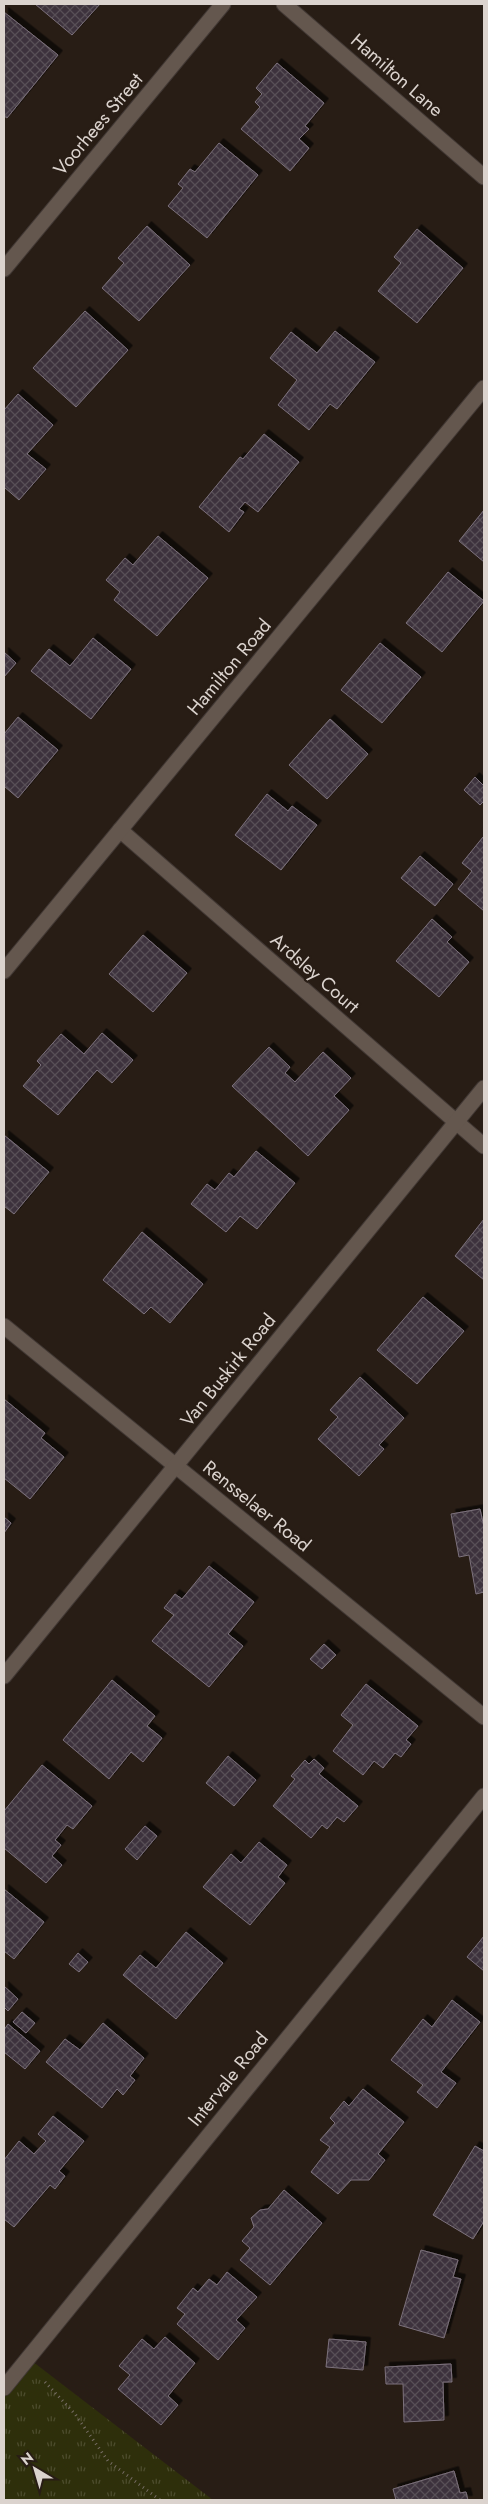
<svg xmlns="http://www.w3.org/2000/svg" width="488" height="2504" font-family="Jost,sans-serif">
<defs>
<pattern id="park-tufts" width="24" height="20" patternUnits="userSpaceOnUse" patternTransform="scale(1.25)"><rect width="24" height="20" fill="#2e2f0b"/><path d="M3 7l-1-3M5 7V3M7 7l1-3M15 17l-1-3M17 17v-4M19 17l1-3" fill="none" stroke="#4c4c2d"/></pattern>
<pattern id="building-cross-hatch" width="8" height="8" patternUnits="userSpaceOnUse" patternTransform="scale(1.25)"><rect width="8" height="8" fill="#3c323c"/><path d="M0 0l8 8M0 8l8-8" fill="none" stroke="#584f57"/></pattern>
<filter id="shadow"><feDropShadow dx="4.5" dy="-4.5" stdDeviation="0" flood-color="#0009"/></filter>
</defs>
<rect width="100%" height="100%" fill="#281d15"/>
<path fill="url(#park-tufts)" d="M28,2358L213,2500H4V2388Z"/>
<g fill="url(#building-cross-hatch)" stroke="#7c717c" filter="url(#shadow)">
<path d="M35,4H100L72,35Z"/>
<path d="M4,12L58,55L7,118L4,116Z"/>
<path d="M277,63L324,103L305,126L309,129L299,139L309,148L290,171L241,129L260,107L255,102L262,94L256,88Z"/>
<path d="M219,143L258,175L207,238L168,206L183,188L178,184L190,169L195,172Z"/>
<path d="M147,226L190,265L139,321L102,288L124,263L118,258Z"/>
<path d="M417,229L463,268L417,323L378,291L401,263L394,257Z"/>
<path d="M85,311L128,350L76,407L33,368Z"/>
<path d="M335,331L375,362L337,409L330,404L309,430L278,405L297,380L270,358L291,332L317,353Z"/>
<path d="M18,394L53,425L27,454L46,469L19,500L4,487V410Z"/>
<path d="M264,434L299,462L258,512L245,502L239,509L244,512L229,532L199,507L240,457L243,459Z"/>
<path d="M484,510V562L459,541Z"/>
<path d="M158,536L208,578L157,636L114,600L120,592L106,580L125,558L133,565Z"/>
<path d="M448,572L484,601L442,652L406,623Z"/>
<path d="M93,638L131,669L91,719L31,671L49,649L70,666Z"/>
<path d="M380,643L421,677L382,723L341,690Z"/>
<path d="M4,652L16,663L4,677Z"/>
<path d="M18,717L58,750L18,798L4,786V734Z"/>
<path d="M330,719L368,754L327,799L289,765Z"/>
<path d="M475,777L484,786V801L480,805L464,790Z"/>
<path d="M267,794L288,811L292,806L317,825L281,870L235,835Z"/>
<path d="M483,837L484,838V911L458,889L472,871L462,863Z"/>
<path d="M420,856L453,884L435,906L401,878Z"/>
<path d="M432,919L452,937L447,942L469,962L439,997L396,961Z"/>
<path d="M143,935L187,973L153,1012L109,974Z"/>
<path d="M102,1033L133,1060L112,1083L97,1070L58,1115L23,1086L41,1065L37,1061L61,1034L84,1054Z"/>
<path d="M269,1047L290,1067L285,1073L295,1082L323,1052L351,1078L334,1096L349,1110L308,1156L232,1086Z"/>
<path d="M4,1135L49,1172L14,1214L4,1206Z"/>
<path d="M256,1151L295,1183L257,1229L240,1216L226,1232L191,1204L207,1184L215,1190L229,1173L234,1177Z"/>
<path d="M484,1219V1280L455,1256Z"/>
<path d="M142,1232L203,1284L170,1323L151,1307L144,1314L103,1280Z"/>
<path d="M423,1297L464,1331L417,1384L377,1350Z"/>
<path d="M360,1377L404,1418L379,1445L384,1449L359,1476L318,1439L338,1417L330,1410Z"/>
<path d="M4,1399L45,1433L41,1438L64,1457L30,1499L4,1478Z"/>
<path d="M480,1509L484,1527V1592L476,1594L469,1555L459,1557L451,1514Z"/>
<path d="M4,1517L11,1523L4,1533Z"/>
<path d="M209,1566L254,1602L228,1634L243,1646L209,1687L152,1641L174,1615L164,1608L175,1594L182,1599Z"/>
<path d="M324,1644L336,1655L322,1669L310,1659Z"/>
<path d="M112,1680L155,1716L147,1726L162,1738L143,1762L131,1752L109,1779L63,1740Z"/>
<path d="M366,1684L418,1726L406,1740L411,1744L401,1757L395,1753L383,1768L374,1761L363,1775L333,1751L353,1725L341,1715Z"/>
<path d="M228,1756L256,1780L234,1806L206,1783Z"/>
<path d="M314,1759L324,1768L319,1774L358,1806L344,1822L337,1817L327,1829L322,1825L311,1838L273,1806L295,1779L291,1776L305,1760L309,1764Z"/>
<path d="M42,1765L92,1806L73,1829L67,1825L55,1840L61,1845L52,1856L62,1865L46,1883L4,1848V1811Z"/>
<path d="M145,1826L157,1836L137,1860L125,1849Z"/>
<path d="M259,1842L287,1865L278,1877L285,1883L250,1925L203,1887L231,1854L241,1863Z"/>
<path d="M4,1889L44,1922L14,1959L4,1951Z"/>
<path d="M186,1932L223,1963L176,2019L123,1975L140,1955L156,1968Z"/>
<path d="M484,1936V1971L467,1957Z"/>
<path d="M78,1953L88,1962L79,1972L69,1964Z"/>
<path d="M4,1986L18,1999L8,2011L4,2007Z"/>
<path d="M452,2000L480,2022L441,2072L456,2083L437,2108L417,2092L423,2085L391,2060L423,2019L432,2027Z"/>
<path d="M22,2012L35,2023L26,2033L13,2022Z"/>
<path d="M103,2023L144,2058L130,2076L135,2080L123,2095L117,2089L102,2108L46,2062L65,2039L80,2050Z"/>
<path d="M8,2024L40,2051L25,2069L4,2052V2030Z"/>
<path d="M363,2089L404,2122L378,2154L385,2160L369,2180H351L338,2194L311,2172L330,2147L320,2140L335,2123L330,2118L344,2101L349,2106Z"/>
<path d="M53,2116L84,2141L59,2171L65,2176L55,2189L50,2185L14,2227L4,2219V2160L19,2141L34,2154L46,2141L38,2134Z"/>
<path d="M475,2146L484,2151V2221L473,2239L433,2215Z"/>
<path d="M284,2190L322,2223L270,2285L240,2260L250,2248L242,2241L254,2227L251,2218L260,2210L268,2209Z"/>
<path d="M421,2250L458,2260L453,2277L461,2279L444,2338L399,2325Z"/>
<path d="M227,2272L257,2297L236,2320L245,2328L218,2360L177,2324L185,2314L177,2308L193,2288L198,2292L209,2279L217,2285Z"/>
<path d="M165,2337L195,2363L168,2396L178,2405L161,2425L118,2389L130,2375L119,2366L142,2339L154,2349Z"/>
<path d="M329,2339L366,2342L363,2370L326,2367Z"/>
<path d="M451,2364L452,2382H443L444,2420L404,2422L403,2384H386L385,2367Z"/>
<path d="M454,2471L460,2493L466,2492L468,2500H396L393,2489Z"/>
</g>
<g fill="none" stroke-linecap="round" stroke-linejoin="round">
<g stroke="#413834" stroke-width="17">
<g id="minor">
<path d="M284,4L484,177"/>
<path d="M4,269L223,4"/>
<path d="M120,830L484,1146"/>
<path d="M4,971L484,388"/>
<path d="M4,1326L484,1717"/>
<path d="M4,1676L484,1088"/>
<path d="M4,2388L484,1796"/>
</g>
</g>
<path stroke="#786e67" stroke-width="3" stroke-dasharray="1 4" stroke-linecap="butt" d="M45,2382L75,2414L108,2461L160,2500"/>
<use href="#minor" stroke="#64574e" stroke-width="15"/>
</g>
<g text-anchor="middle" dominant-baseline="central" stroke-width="4.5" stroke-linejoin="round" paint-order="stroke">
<g font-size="19" fill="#dbd3ce" stroke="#281d15">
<text transform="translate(397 75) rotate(41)">Hamilton Lane</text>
<text transform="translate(98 124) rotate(-50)">Voorhees Street</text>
<text transform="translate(229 667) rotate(-50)">Hamilton Road</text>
<text transform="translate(315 973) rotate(41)">Ardsley Court</text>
<text transform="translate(228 1370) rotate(-51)">Van Buskirk Road</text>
<text transform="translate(257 1506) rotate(39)">Rensselaer Road</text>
<text transform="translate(228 2079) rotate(-51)">Intervale Road</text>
</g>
</g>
<rect width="488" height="2504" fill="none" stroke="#dbd3ce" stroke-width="10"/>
<g transform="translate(35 2469) rotate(322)" stroke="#281d15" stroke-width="4" paint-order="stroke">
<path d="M0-4L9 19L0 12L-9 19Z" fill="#dbd3ce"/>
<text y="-8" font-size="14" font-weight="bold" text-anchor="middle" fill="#dbd3ce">N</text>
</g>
</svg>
